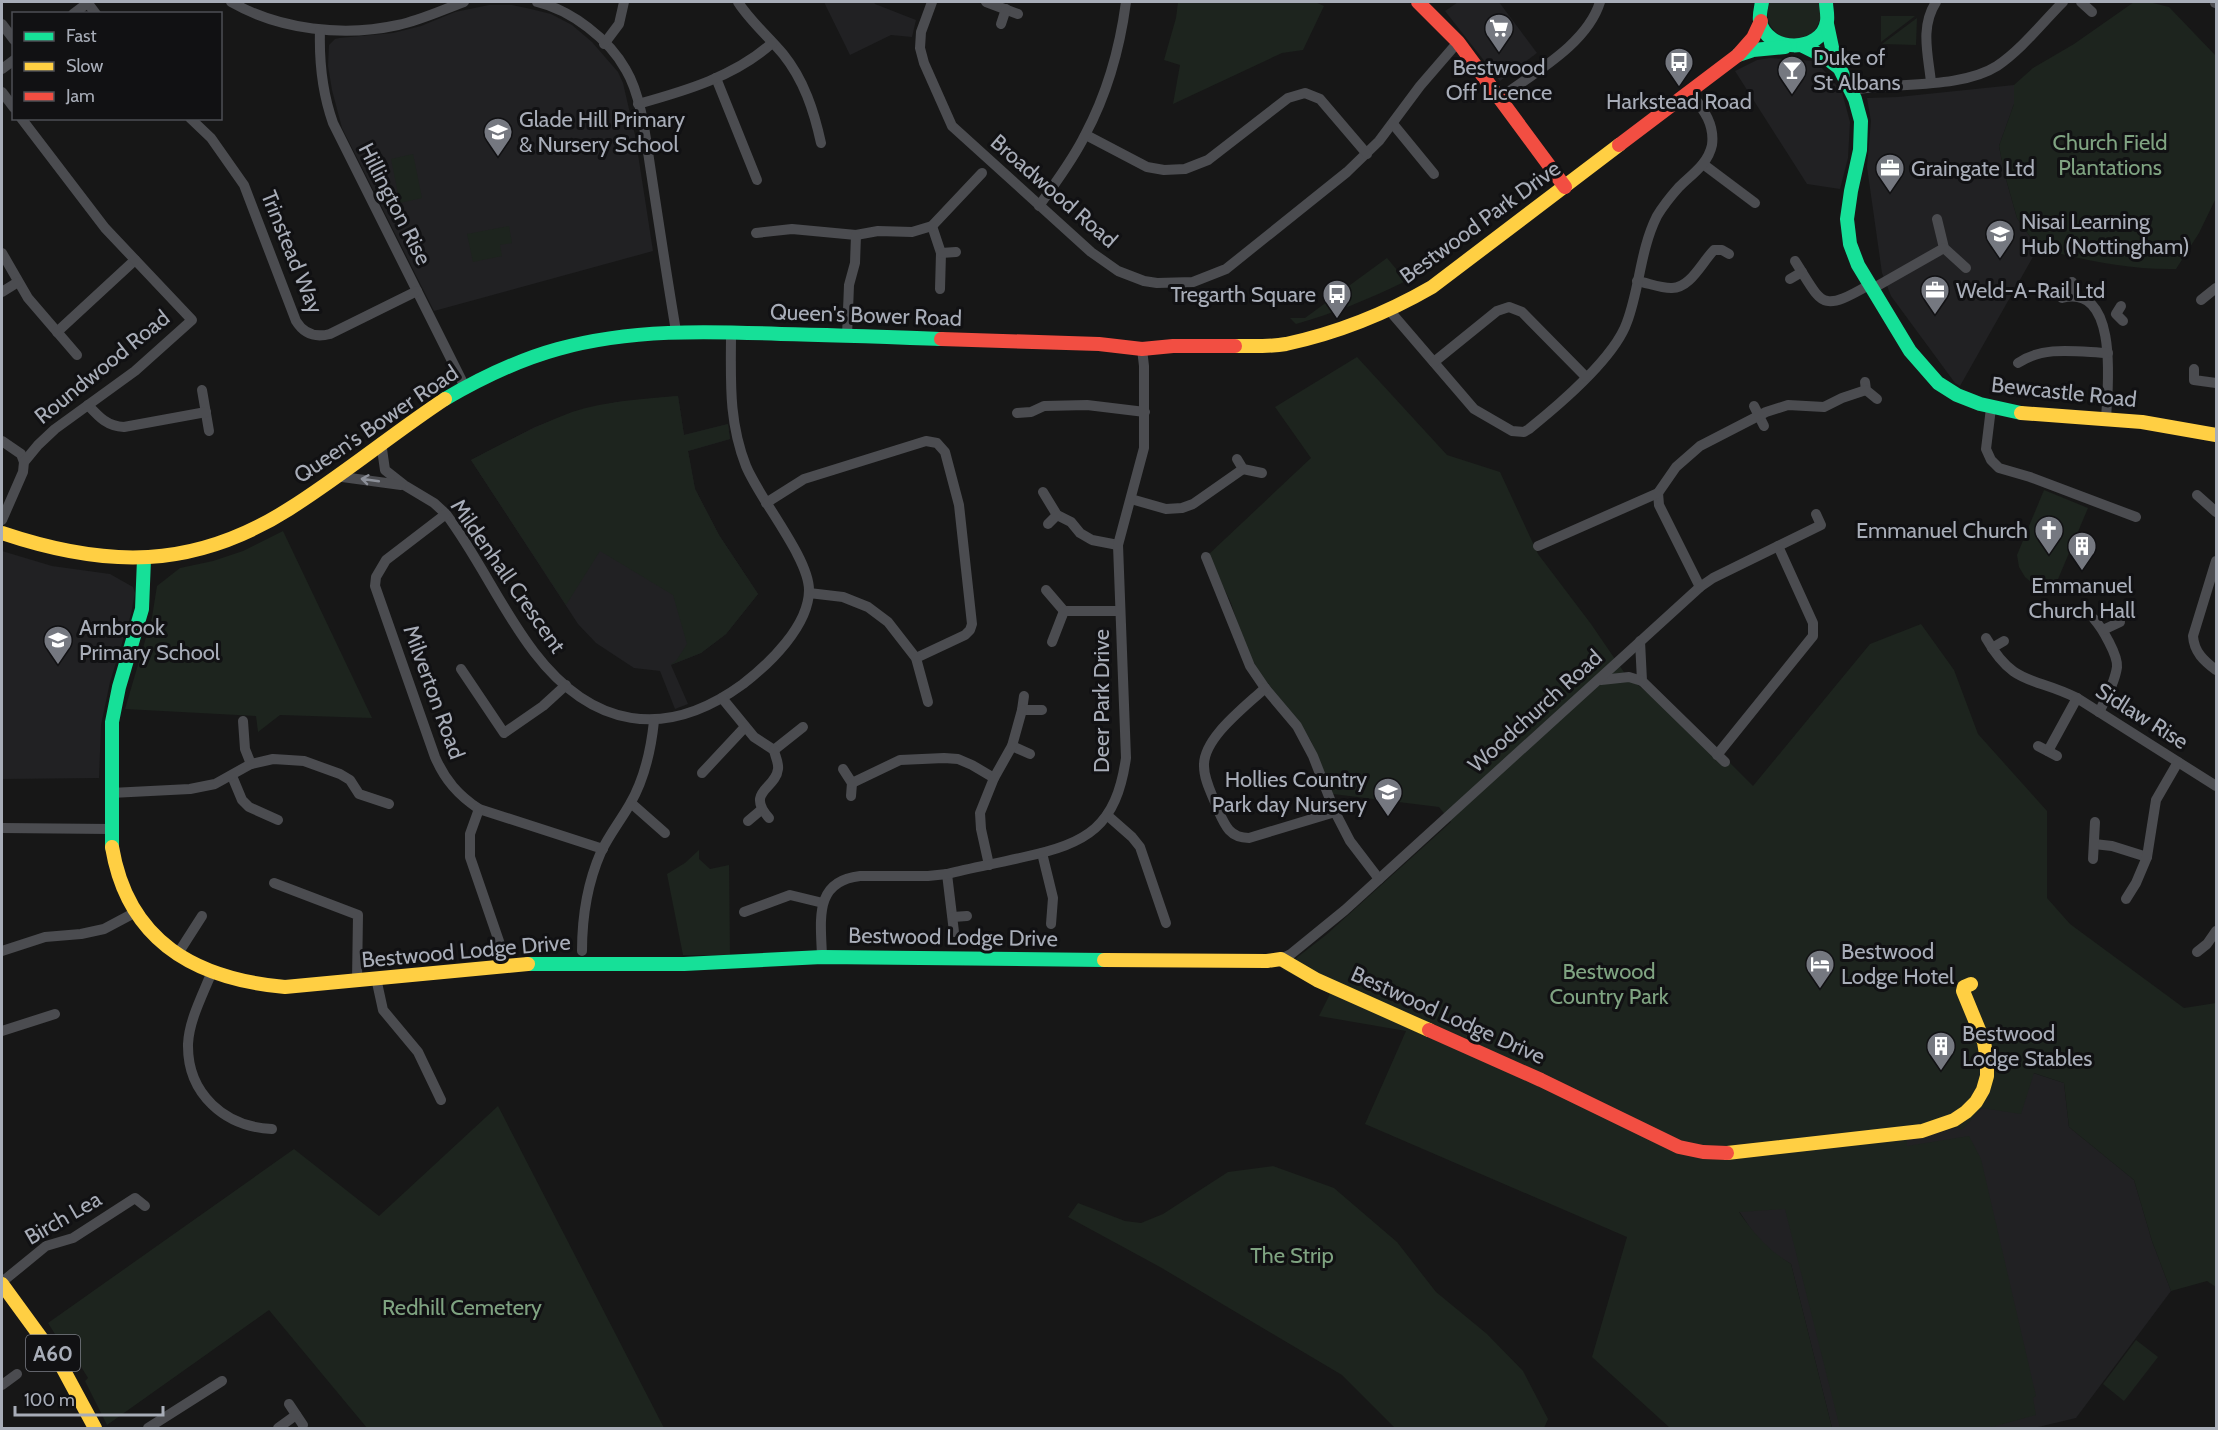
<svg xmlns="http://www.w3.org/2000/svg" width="2218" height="1430" font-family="Cabin,sans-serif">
<rect width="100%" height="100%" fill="#171717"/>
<g fill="#212123">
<path d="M824,2H874L875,4L916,20L912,37L891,35L850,55Z"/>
<path d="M1458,2H1499L1537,53L1500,81L1445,11Z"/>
<path d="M489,5H512L531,9L551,14L572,25L592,42L618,72L623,83L635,135L653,251L434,311L342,128L332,90L328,66L329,45L335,39L339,38L393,33L421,26L455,12Z"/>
<path d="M1770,58L1816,61L1842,92L1850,122L1848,158L1840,189L1807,184L1735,71L1757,60Z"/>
<path d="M2014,85V104L1999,146L2004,172L2017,218L2038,248L1960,386L1955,383L1891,296L1882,273L1867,167L1871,121L1867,98L1898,97Z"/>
<path d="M678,396L684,435L728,424L730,439L688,451L695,489L719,535L758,594L726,634L701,653L671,665L688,704L675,709L660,671L634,668L596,643L578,624L471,460L535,427L574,412L617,402Z"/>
<path d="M2,551L52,566L110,574L133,587L135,593L131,614L110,682L101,725L99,778L2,779Z"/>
<path d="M2033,1073L2064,1083L2069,1127L2134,1180L2152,1241L2171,1291L2076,1418L2034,1428H1832L1791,1264L1776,1255L1756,1237L1739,1211L1752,1158L1926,1136L1958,1127L1982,1108Z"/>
</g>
<g fill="#1d241e">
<path d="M1178,2H1315L1324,6L1303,50L1282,53L1173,104L1180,65L1164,60L1176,18Z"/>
<path d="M1770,2H1820L1823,13L1813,35L1790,42C1773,32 1762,22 1770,2Z"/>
<path d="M2134,2H2149L2169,7L2216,56V198L2199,233L2176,269C2130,270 2082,260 2038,248L2017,218L2004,172L1999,146L2014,104V85L2033,68L2074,44Z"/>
<path d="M1881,16H1915L1881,42Z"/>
<path d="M1917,18L1916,45L1882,44Z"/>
<path d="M413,154L422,198L400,203L391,159Z"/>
<path d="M509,226L512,243L500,245L502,256L473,262L467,234Z"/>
<path d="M1387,258L1406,281C1370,299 1334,313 1296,324L1290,318H1305Z"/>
<path d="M1357,357L1447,455L1500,472L1538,554L1591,624L1630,681L1638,685L1650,695L1726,767L1730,763L1753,786L1870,644L1921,624L1954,670L1978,734L2047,811V898L2070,924L2184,1008L2216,1003V1287L2207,1281L2171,1291L2152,1241L2134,1180L2069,1127L2064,1083L2034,1073L2021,1114L1982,1108L1962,1130L1957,1127L1926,1136L1907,1139V1146L1969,1136L1981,1159L2036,1396L2033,1398L2036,1415L1988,1428H1840L1785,1209L1739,1212C1755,1235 1767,1249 1791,1264L1832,1428H1670L1592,1357L1627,1237L1365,1124L1406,1031L1319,1016L1330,994L1282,969L1326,935L1451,822L1439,807L1333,794L1311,741L1297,719L1260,674L1245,646L1231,603L1208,555L1311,458L1275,407Z"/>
<path d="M678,396L684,435L728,424L730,439L688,451L695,489L719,535L758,594L726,634L701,653L670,665L676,661L687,644L673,595L600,551L566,605L471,460C504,443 537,425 572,412C606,401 642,399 678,396Z"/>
<path d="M2044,490L2088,508L2053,591L2032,583L2025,577L2019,567L2017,555Z"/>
<path d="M283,531L372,718L280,715L258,732L256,716L125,709L152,617L157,586L180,568L213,561L243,551Z"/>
<path d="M699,850V859L710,869L729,865L730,955H683L667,874L685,863Z"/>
<path d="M498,1106L664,1428H367L269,1310L107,1425L85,1381L88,1378L80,1365L75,1366L48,1323L294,1149L379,1216Z"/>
<path d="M1273,1166L1334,1188L1397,1242L1436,1292L1487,1334L1523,1371L1548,1419L1544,1428H1395L1342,1375L1160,1267L1068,1217L1078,1203L1125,1221L1141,1223L1163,1214L1228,1172Z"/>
<path d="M2136,1340L2158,1357L2124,1401L2103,1384Z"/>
</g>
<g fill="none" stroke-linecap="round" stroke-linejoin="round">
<g stroke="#4b4c50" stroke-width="10">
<path d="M87,2L96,14"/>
<path d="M231,2C280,30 344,37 398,25C421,20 442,10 464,2"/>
<path d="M537,2C571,10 609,39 626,70C642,97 646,141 651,172C659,225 667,278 676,331"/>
<path d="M738,2C750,21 768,36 783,54C804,80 814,111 821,143"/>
<path d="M932,2L921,32L920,48L924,63L952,126L1091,252L1118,271L1144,281L1157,283L1193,282L1226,269L1347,172L1379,141L1420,86L1458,42"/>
<path d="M986,2L1018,14"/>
<path d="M2081,2L2092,12"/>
<path d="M2215,3H2216"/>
<path d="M73,14L89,2"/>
<path d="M2,24L14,40"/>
<path d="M1001,24L1006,9"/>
<path d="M320,30C319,63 322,92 333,123L465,387"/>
<path d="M604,44L619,24L624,2"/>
<path d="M2,69L14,60"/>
<path d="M716,78L757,180"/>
<path d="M1931,82C1928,54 1920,27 1936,2"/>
<path d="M1853,90C1896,82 1961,89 1997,66C2022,49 2042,23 2063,2"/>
<path d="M2,92L14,108"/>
<path d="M1500,98C1535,72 1587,44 1600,2"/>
<path d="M638,104C685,91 736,76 772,43"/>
<path d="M190,118L211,138L244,185L296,321C304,334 315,338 330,334L417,291"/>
<path d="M1393,124L1434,174"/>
<path d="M1086,135L1147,167L1164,170L1185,169L1208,160L1288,98L1305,93L1320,99L1367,154"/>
<path d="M1703,164L1755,203"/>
<path d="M1039,206C1055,183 1073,160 1085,135C1107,94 1120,47 1126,2"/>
<path d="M1937,219L1944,248L1966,268"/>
<path d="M932,226L941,253L940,289"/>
<path d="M756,233L792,229L856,235L878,231L912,232L932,226L982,173"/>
<path d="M2,253L28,298L77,355"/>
<path d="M941,253L956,252"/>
<path d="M1795,261C1823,305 1820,313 1869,285"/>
<path d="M1790,279L1802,272"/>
<path d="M1637,281C1648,283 1660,288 1671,288C1690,289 1702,262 1714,250H1722L1729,254"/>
<path d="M2072,282V296"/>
<path d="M1872,289L1944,248"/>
<path d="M2,292L18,282"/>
<path d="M2062,298C2119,283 2108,387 2106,418"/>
<path d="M2201,300L2216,288"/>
<path d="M2121,306L2116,314L2123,321"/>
<path d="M1389,310L1474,409L1512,431L1524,432L1529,429C1559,405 1615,357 1627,322C1640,287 1640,250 1657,216C1663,206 1671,196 1679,187C1692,174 1708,164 1712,145C1715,123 1702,108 1690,92"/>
<path d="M57,332L135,260"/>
<path d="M847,336L849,285L855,263L856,235"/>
<path d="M1434,362L1497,311L1509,307L1522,312L1586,377"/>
<path d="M2018,363C2044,345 2078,352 2108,353"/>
<path d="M2194,369V380L2216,383"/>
<path d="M1865,382L1866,390L1877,399"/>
<path d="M202,390L209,431"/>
<path d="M88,405C99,417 107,426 124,427L206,412"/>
<path d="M1754,406L1764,426"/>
<path d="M1991,408L1986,449L1991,460L1999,468L2030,477L2136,517"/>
<path d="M1017,413L1031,412L1044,406L1087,405L1145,412"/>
<path d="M2,441L21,454L24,462"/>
<path d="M381,442L385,470L404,485L434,503L446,514C479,558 501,609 534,652C592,728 665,741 743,684C769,664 809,626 809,590C809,558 760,500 746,466C728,420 731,379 731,332"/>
<path d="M1237,459L1243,469L1262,473"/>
<path d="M335,476L401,485"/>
<path d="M1043,492L1057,515L1071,522L1080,533L1092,540L1118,545"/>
<path d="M1658,493L1659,505L1700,587"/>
<path d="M2197,495L2216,512"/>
<path d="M1131,499L1166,509L1182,508L1193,504L1243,469"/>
<path d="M766,503L804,479L926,441L937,443L945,452L959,505L972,624L970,630L965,635L916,658"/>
<path d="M446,514L386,560L376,577L375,586L435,757C445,780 458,795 479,809L603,849"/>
<path d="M2,520L23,472L24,462L38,445L55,429L135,371L192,320L105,228L21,118"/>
<path d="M1048,524L1057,515"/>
<path d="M1538,546L1658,493L1676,467L1700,446L1766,412L1788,405L1824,407L1842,398L1866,390"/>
<path d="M1206,557L1250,666L1265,688L1297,726L1313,756L1335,812L1350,841L1379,879"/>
<path d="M2216,561L2193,636C2194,652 2204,661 2216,670"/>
<path d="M1046,590L1064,611H1120"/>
<path d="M809,593L843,597L868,607L888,622L916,658L928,702"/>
<path d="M2094,619C2102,628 2118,655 2117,667C2115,682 2106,699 2099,712"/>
<path d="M2103,630L2120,622"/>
<path d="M1986,638C2014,687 2033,676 2077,698L2216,786"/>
<path d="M1640,641L1642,681L1725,762"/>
<path d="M1052,642L1064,611"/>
<path d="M1992,648L2004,641"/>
<path d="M461,669L504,733L543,706L566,685"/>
<path d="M1601,680L1629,677L1642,681"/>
<path d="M1265,688C1245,707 1203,738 1204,766C1204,781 1213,796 1218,810C1225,826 1230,838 1249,838L1335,812"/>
<path d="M1024,696L1022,710H1042"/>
<path d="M722,698L754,737L774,750"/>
<path d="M243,721L245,749L251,764"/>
<path d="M1012,746L1030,754"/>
<path d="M2038,746L2057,756"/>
<path d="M774,750L803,727"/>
<path d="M2048,751L2077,698"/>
<path d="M1717,755L1813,636V623L1778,546"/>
<path d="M843,769L852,783L851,796"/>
<path d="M702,773L745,727"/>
<path d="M232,776L242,800L249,807L278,820"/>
<path d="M852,783L900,760L944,758L958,759L972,765L994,778"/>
<path d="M111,793L190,789L215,784L251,764L273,759L289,760L304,761L340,774L350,780L359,794L389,804"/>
<path d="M631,803L665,833"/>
<path d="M479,809L470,834V857L503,953"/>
<path d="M1107,815L1132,837L1140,847L1166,923"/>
<path d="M769,818C745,791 776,789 778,769C779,763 775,756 774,750"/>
<path d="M748,821L761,810"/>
<path d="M2,828L111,829"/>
<path d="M2094,844L2112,846L2147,857"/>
<path d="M1042,853L1053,898L1051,924"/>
<path d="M2093,859L2095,822"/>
<path d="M989,865L981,829L980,813L994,778L1012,746L1022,710"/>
<path d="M947,874L954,932"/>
<path d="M274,883L358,915L357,980"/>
<path d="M2126,899L2136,883L2147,857L2156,800L2178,762"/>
<path d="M744,912L790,895L823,903"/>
<path d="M953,917L967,916"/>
<path d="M2,951L45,937L81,934L104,929L136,912"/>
<path d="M582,951C582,916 587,884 601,852C609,835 621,820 630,804C645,778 651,750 654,721"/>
<path d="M2197,952L2207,944L2216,931"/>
<path d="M177,955L202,916"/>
<path d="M822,957C821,921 813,881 860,876H928L947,874C972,868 998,863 1024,857C1088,843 1116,827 1126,758L1118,545L1144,448V366L1142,349"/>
<path d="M1281,959L1291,954L1345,910L1700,587L1713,578L1821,525L1816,514"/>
<path d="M211,974C202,996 189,1021 188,1044C187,1094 225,1127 272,1129"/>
<path d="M376,978L383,1010L418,1052L441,1100"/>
<path d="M2,1031L55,1014"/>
<path d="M2,1282L46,1246L73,1238L135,1198L145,1206"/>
<path d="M2,1385L17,1374"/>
<path d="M289,1404L303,1425"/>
<path d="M148,1428L222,1381"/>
<path d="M278,1428L296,1415"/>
</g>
<g stroke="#16e098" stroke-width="14">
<path d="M1762,2C1761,8 1759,15 1760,21C1766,53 1822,54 1827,21C1828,15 1826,8 1826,2"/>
<path d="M1827,24L1834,57L1855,99L1861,121L1860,150L1851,191L1847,219L1850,244L1858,265L1910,351L1938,383L1957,395L1980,404L2021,413"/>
<path d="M1803,46L1825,57L1838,67"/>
<path d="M1738,55L1753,50L1785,47"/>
<path d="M445,399C481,378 518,360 558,349C630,329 706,331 781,334C834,335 887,337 941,339"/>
<path d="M112,847V722L119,687L142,609L144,559"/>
<path d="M528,964H684L822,957L1104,960"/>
</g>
<g stroke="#ffcf43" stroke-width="14">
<path d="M1235,346C1252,346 1269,347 1286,344C1337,333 1387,313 1432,287L1619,145"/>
<path d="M2021,413L2142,422L2216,435"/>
<path d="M2,533C106,568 193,570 289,509C343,475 392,434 445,399"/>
<path d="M112,847C128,942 196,979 285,987L528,964"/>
<path d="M1104,960L1267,961L1281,959L1317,980L1429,1030"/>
<path d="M1727,1153L1922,1131L1954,1120L1966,1112L1976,1102L1983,1090L1987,1076V1060L1984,1042L1963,991L1964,987L1971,984"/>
<path d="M2,1284L61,1365L95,1428"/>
</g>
<g stroke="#f24e42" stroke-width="14">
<path d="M1418,2L1458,42L1565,187"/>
<path d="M1619,145L1738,55L1753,38L1761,21"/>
<path d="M941,339L1099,344L1142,349L1173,346H1235"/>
<path d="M1429,1030L1541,1080L1679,1147L1703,1152L1727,1153"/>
</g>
</g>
<defs><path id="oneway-shaft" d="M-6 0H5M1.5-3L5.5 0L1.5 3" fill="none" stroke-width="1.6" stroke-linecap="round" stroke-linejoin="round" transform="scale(1.5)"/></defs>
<use stroke="#8c9099" href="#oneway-shaft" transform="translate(370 480) rotate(-172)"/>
<defs>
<g id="supermarket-pin" transform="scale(1.5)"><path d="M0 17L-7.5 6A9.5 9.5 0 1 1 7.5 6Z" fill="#757880" stroke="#111113"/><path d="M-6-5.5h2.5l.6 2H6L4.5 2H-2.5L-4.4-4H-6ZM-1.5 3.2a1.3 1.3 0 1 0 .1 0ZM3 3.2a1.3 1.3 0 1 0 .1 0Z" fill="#fff"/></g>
<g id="bus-pin" transform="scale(1.5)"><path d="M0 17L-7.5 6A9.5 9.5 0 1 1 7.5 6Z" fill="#757880" stroke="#111113"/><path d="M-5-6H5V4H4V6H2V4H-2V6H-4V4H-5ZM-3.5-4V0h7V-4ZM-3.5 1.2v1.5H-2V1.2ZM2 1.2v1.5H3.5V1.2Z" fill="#fff"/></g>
<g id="bar-pin" transform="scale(1.5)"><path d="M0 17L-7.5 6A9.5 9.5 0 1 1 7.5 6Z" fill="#757880" stroke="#111113"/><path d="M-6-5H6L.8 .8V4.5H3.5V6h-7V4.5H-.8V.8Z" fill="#fff"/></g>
<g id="school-pin" transform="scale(1.5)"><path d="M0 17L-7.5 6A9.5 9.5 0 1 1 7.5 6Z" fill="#757880" stroke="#111113"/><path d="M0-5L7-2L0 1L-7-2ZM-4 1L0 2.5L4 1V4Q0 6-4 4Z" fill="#fff"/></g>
<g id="office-pin" transform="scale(1.5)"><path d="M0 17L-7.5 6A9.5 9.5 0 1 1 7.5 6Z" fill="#757880" stroke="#111113"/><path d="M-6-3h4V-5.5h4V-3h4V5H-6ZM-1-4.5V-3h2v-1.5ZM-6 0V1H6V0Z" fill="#fff"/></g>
<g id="church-pin" transform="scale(1.5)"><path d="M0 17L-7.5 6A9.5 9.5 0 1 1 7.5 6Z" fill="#757880" stroke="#111113"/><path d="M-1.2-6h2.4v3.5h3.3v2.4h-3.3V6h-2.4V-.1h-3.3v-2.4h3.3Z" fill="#fff"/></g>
<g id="building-pin" transform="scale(1.5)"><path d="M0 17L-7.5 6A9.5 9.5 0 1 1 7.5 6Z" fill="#757880" stroke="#111113"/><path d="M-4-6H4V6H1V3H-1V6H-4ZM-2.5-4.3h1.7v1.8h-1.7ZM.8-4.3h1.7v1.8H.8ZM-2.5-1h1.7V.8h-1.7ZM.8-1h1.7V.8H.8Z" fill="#fff"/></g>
<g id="hotel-pin" transform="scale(1.5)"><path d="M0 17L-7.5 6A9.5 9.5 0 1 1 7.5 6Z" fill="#757880" stroke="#111113"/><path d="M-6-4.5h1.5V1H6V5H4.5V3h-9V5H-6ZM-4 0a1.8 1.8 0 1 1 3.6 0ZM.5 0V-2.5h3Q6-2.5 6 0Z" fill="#fff"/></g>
</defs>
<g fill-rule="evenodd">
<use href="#supermarket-pin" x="1499" y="28"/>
<use href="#bus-pin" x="1679" y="62"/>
<use href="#bar-pin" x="1792" y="70"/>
<use href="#school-pin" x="498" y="132"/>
<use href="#office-pin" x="1890" y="168"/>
<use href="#school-pin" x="2000" y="234"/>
<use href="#office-pin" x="1935" y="290"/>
<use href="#bus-pin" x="1337" y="294"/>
<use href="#church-pin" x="2049" y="530"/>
<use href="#building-pin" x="2082" y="546"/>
<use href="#school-pin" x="58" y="640"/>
<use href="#school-pin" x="1388" y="792"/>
<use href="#hotel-pin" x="1820" y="964"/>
<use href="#building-pin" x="1941" y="1046"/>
</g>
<g text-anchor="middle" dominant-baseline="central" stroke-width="6" stroke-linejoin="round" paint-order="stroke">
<rect fill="#111113" stroke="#7b7e86" stroke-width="1.5" x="26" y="1335" width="54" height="36" rx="4.5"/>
<g font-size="21" font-weight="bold" fill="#a8adb8">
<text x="53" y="1353">A60</text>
</g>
<g font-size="22" fill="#a8adb8" stroke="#111113" text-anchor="start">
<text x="1813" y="57">Duke of<tspan x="1813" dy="25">St Albans</tspan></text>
<text x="1499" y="67" text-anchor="middle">Bestwood<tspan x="1499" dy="25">Off Licence</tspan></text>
<text x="1679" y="101" text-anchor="middle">Harkstead Road</text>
<text x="519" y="119">Glade Hill Primary<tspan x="519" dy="25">&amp; Nursery School</tspan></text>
<text x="1911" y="168">Graingate Ltd</text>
<text x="2021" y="221">Nisai Learning<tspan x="2021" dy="25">Hub (Nottingham)</tspan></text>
<text x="1956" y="290">Weld-A-Rail Ltd</text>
<text x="1316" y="294" text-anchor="end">Tregarth Square</text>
<text x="2028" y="530" text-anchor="end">Emmanuel Church</text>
<text x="2082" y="585" text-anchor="middle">Emmanuel<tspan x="2082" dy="25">Church Hall</tspan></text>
<text x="79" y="627">Arnbrook<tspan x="79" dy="25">Primary School</tspan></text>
<text x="1367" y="779" text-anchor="end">Hollies Country<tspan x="1367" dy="25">Park day Nursery</tspan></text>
<text x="1841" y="951">Bestwood<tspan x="1841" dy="25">Lodge Hotel</tspan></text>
<text x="1962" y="1033">Bestwood<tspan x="1962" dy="25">Lodge Stables</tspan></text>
</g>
<g font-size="22" fill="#7fa381" stroke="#111113">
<text x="2110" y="142">Church Field<tspan x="2110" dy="25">Plantations</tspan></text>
<text x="1609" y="971">Bestwood<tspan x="1609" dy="25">Country Park</tspan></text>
<text x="1292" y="1255">The Strip</text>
<text x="462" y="1307">Redhill Cemetery</text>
</g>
<g font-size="22" fill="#a8adb8" stroke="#111113">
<text transform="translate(1054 191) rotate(41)">Broadwood Road</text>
<text transform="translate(395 204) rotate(63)">Hillington Rise</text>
<text transform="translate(1480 222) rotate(-36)">Bestwood Park Drive</text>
<text transform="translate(292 252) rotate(68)">Trinstead Way</text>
<text transform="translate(866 315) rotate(2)">Queen's Bower Road</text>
<text transform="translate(102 367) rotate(-39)">Roundwood Road</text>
<text transform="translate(2064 392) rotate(6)">Bewcastle Road</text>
<text transform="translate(376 424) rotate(-34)">Queen's Bower Road</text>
<text transform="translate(508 576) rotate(55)">Mildenhall Crescent</text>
<text transform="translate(434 692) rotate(70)">Milverton Road</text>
<text transform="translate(1101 701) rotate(-90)">Deer Park Drive</text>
<text transform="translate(1535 711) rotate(-42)">Woodchurch Road</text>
<text transform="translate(2142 716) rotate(32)">Sidlaw Rise</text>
<text transform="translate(953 937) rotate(1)">Bestwood Lodge Drive</text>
<text transform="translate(466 951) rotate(-5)">Bestwood Lodge Drive</text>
<text transform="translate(1448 1015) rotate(24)">Bestwood Lodge Drive</text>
<text transform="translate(63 1218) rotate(-30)">Birch Lea</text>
</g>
</g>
<rect width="2218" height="1430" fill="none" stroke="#a8adb8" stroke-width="6"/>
<rect x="12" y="12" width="210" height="108" fill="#111113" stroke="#4d4f55" stroke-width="1.5"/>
<rect x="24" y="32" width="30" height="9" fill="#16e098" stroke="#4d4f55" stroke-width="1.5"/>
<text x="66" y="42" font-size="18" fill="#a8adb8">Fast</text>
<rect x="24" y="62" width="30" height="9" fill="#ffcf43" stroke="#4d4f55" stroke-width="1.5"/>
<text x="66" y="72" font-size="18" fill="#a8adb8">Slow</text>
<rect x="24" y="92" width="30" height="9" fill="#f24e42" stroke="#4d4f55" stroke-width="1.5"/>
<text x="66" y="102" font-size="18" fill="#a8adb8">Jam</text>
<path d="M15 1406v9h148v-9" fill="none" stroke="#a8adb8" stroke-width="3"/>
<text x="24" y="1406" font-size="18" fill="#a8adb8" stroke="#111113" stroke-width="4.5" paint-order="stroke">100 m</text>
</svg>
